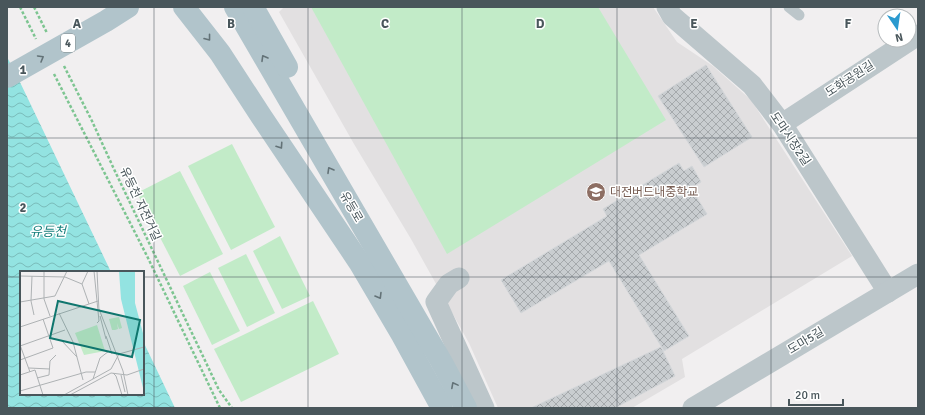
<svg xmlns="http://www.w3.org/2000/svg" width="925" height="415" font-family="Signika,'Noto Sans KR',sans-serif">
<defs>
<pattern id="water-waves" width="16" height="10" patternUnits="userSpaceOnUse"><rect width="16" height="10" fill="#93e3e1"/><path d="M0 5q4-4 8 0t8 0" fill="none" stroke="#7abbb9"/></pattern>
<pattern id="building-cross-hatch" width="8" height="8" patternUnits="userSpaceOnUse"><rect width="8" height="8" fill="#c9cdd0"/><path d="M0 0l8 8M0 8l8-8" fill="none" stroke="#a5a9ac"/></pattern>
</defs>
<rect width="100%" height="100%" fill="#f1eff0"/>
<path fill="#e2e0e1" d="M284,7H653L677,42L713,66L751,100L852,256L682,359L685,377L632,408H498L469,343L411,239L354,144L279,12Z"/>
<g fill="#c2ebc8">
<path d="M311,7H598L666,120L447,254Z"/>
<path d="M232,144L275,227L231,250L188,166Z"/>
<path d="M180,171L223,254L180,276L137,193Z"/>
<path d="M280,236L310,296L282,309L253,251Z"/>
<path d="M246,254L275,313L247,327L218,268Z"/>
<path d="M210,272L240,331L212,345L183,286Z"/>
<path d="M313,301L339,354L241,402L214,349Z"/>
</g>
<path fill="url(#water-waves)" d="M7,57L18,78L111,272H21V394H143V341L175,408H7Z"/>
<g fill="url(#building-cross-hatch)" stroke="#d4d7da">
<path d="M706,65L752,137L704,167L658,96Z"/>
<path d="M679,163L684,171L692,166L701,182L691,188L707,214L639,255L689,336L664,351L609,261L521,313L501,280L607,216L603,209Z"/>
<path d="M661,347L675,376L615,408H531Z"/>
</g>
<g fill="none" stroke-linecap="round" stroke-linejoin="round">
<g stroke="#7dc591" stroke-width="2.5" stroke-dasharray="3 2" stroke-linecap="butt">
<path d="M20,7L36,39"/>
<path d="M34,7L47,33"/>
<path d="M64,66L92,121L113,167L219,390L232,408"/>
<path d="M54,74L147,256L220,408"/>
</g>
<path stroke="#bcc6ca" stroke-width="11" d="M789,7L799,15"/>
<g stroke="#bcc6ca" stroke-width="21">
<path d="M667,7L672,16L752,85L782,124L888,292"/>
<path d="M782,124L918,35"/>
<path d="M459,278L449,284L436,302L484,408"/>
<path d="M693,408L918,274"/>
</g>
<g stroke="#b1c4cb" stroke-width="22">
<path d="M184,7L220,53L261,116L359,262L402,335L442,408"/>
<path d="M235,7L441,361L466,408"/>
<path d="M253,7L287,67"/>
</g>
<path stroke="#b1c4cb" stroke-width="22" d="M7,77L106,21L128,7"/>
</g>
<defs><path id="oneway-chevron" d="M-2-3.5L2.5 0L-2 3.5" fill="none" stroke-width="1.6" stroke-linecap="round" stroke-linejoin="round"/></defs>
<g stroke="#637277">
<use href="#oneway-chevron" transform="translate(208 38) rotate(52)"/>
<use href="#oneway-chevron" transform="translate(41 58) rotate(-30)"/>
<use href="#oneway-chevron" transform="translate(264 58) rotate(-120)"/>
<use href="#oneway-chevron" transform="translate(280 146) rotate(56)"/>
<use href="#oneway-chevron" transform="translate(330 170) rotate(-120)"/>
<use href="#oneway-chevron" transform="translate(379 296) rotate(59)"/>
<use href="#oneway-chevron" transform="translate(454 385) rotate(-118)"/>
</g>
<path fill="none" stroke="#49565b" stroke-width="1" stroke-opacity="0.55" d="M154,7V408M308,7V408M462,7V408M617,7V408M771,7V408M7,138H918M7,277H21M143,277H918"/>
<defs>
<g id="school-disc" transform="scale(1)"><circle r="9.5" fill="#8d6e63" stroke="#fff"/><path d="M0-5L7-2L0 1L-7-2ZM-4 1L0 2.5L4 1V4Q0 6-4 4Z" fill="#fff"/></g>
</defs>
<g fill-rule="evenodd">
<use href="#school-disc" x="596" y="192"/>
</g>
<g text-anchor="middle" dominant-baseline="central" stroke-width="3" stroke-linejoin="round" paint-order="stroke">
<rect fill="#fff" stroke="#80898c" stroke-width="1" x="61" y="34" width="14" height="18" rx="3"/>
<g font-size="11" font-weight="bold" fill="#49565b">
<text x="68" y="43">4</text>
</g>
<g font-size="12" fill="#49565b" stroke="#fff">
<text transform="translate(850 79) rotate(-33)">도화공원길</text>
<text transform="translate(790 139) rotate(56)">도마시장2길</text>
<text transform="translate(140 204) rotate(65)">유등천 자전거길</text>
<text transform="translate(351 207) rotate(60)">유등로</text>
<text transform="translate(806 341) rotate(-31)">도마5길</text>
</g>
<g font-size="12" fill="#785e54" stroke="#fff" text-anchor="start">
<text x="610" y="192">대전버드내중학교</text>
</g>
<g font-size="13" font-style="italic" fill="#19807d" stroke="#fff">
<text x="48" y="232">유등천</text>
</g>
</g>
<g transform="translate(20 271)">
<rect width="124" height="124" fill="#f1eff0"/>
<path d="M99,46L102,57L99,58L97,52L98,58L95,59L93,52L95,59H92L89,48ZM77,54L85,80L64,84L55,62Z" fill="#c2ebc8"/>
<path d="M99,0H115V32L124,66V121L101,28Z" fill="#93e3e1"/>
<path fill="none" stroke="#aeb2b4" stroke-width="1" d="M24,0V28L30,45M68,0L62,13L69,33M74,0L79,50L77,52M77,0L79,40M124,0V18M0,5L45,6L62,13M12,5L11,30L14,44M0,31L35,25L47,0M79,38L103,100L108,124M39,42L53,71L63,109M80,45L86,68M0,56L78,30M86,65L92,83M41,69L57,86M0,74L10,101M0,75L45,59M0,89L33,77L23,48M9,97L30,98M93,102L96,105L102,124M0,104L15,99L23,124M101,104L105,121M17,107L29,104L30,90L36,84M73,108L80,87L89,80M0,120L66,101H75M44,124L91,98L99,83L124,76M50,124L91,102L107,104L124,98"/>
<path fill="#0f766e" fill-opacity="0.15" stroke="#0f766e" stroke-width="2" d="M38,30L120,49L112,86L30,67Z"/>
<rect width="124" height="124" fill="none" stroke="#49565b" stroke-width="2"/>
</g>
<g font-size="13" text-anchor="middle" font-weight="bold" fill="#49565b" stroke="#fff" stroke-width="3" stroke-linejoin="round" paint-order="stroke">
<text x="77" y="28">A</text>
<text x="231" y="28">B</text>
<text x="385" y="28">C</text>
<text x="540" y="28">D</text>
<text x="694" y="28">E</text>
<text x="848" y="28">F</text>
<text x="23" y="74">1</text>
<text x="23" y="212">2</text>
</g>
<rect width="925" height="415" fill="none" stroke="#49565b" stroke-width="16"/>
<g transform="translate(897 28) rotate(167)"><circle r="19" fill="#ffffff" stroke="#b6bbbd"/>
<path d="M0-3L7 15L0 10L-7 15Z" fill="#2b9acf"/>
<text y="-6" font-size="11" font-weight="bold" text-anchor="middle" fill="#49565b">N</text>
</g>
<path d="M789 399v6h54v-6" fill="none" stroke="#49565b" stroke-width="2"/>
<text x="795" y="399" font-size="12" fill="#49565b" stroke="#ffffff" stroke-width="3" paint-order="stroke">20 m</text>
</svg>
